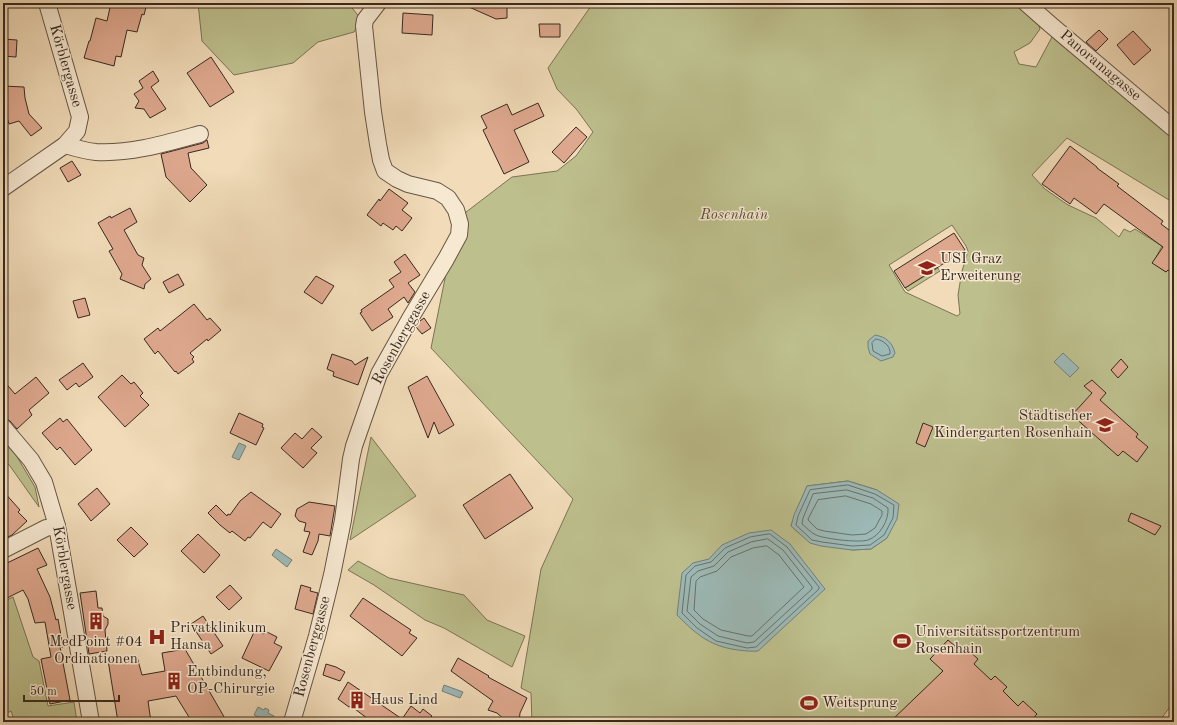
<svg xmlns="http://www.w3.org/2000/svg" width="1177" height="725" font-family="'Old Standard TT',serif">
<rect width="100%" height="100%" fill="#f1dbb8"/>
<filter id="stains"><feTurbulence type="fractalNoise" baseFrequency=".005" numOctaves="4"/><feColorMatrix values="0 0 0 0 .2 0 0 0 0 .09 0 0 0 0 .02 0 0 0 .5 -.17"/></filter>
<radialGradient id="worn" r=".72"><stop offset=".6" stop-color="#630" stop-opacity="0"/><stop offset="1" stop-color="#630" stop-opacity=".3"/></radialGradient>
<g fill="#bdbf8d" stroke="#7a7456" fill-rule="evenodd">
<path d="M198,3H348L361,19L354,32L318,42L293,63L234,75L202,41Z"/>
<path d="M593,3H1015L1039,26L1040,29L1030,43L1014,52L1019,64L1036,67L1052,37L1174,139V203L1067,138L1032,175L1045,189L1068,205L1096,218L1119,237L1124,229L1130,232L1135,229L1162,246L1153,263L1166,272L1168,270L1174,274V701L1159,722H532L531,693L521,688L541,569L573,499L431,348L457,219L512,177L557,171L576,156L593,132L577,110L557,89L548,68ZM952,225L966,246L968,251L962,271L958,295L960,314L957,316L905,292L889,265ZM848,481L877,490L887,538L871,549L852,550L800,534L791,526L807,486Z"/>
<path d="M938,268L940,271L908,291L905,288Z"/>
<path d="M371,437L416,496L350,540Z"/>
<path d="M3,440L13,450L35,487L39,507L10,466L3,459Z"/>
<path d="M358,561L389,578L464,595L487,620L525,636L512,667L444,628L425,620L374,585L348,570Z"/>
<path d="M13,597L33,657L39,661L48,706L74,702L77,722H15L11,711L3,715V602Z"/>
</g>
<g fill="#9cb9b6" stroke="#747f7a">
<path d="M875,335C886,337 892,342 895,353L893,357L881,361L870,354L868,347V341Z"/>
<path d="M1063,353L1079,368L1070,377L1054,362Z"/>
<path d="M239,443L246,446L239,460L232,457Z"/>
<path d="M848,481L877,490L899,504L897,519L887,538L871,549L852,550L821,546L810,543L791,526L794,515L807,486Z"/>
<path d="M771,530L790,544L825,589L758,651C747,652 725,649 715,644C700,638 688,626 677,615L682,573L693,563L709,559L722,545L749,533Z"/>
<path d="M276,549L292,560L287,567L272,555Z"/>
<path d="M444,685L463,692L460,698L442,691Z"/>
<path d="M258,707L264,710L265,708L269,710L268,713L274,716L271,722H269L254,715Z"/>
</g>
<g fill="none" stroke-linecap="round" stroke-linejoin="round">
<g stroke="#6a716a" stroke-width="1">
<path d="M876,339C883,340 891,346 890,354L882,356L873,351L872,343Z"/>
<path d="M848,485L875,494L894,505L893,518L884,535L870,545L852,546L822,542L812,540L796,525L798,516L810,490Z"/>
<path d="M847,490L873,498L888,508C889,520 880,536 868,540C859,543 825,539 816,535C811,533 806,527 802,524L803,518L813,494Z"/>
<path d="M846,496L871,504L882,511V515L875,528L866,534L852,535L824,531L817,529L809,521L808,519L818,500Z"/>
<path d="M770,534L787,547L819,587V589L756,647L747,648L716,641L697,628L682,613L686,575L695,566L711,562L725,548L750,537Z"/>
<path d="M768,539L783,550L812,587V589L754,642L747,643L718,636L700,624L687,611L691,577L698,571L714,566L728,552L751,542Z"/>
<path d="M767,546L779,555L804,587L752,636H748L721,630L703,619L694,610L696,581L700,577L717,571L731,557L753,548Z"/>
</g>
</g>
<g fill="#dea88e" stroke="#38291f">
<path d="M111,3H147L144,15L142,14L137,32L127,30L121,57L116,56L114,66L84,58L89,41H90L96,18L107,21Z"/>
<path d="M460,3H507V18L496,19Z"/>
<path d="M403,13L433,15L432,35L402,33Z"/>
<path d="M539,24H560V37H540Z"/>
<path d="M1099,30L1108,39L1096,51L1086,42Z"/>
<path d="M1133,31L1151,50L1134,65L1117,45Z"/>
<path d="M3,39L17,40L16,57L3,56Z"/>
<path d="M211,57L234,92L210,107L187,73Z"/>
<path d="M153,71L159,81L151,87L166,109L150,118L144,109L135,108L139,101L134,94L143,88L139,81Z"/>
<path d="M3,86L24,87L25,98L29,114L42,128L31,136L19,121L9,124L3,105Z"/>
<path d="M538,103L544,116L514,130L529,162L504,174L483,130L487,128L481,116L507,104L512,115Z"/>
<path d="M576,127L587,137L564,163L552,152Z"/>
<path d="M207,140L209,148L188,153L191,168L207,185L190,202L166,177L161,154L203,143Z"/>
<path d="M1070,146L1097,167V168L1119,184L1117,186L1163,221L1161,224L1173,233L1174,232V274L1168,270L1166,272L1152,263L1163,247L1104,204L1096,214L1074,198L1070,204L1042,184Z"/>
<path d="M72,161L81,175L68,182L60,168Z"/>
<path d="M389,189L408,203L402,210L412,218L402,231L396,226L393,230L383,223L381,226L367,215L379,199L380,201Z"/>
<path d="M130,208L137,222L124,230L138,255L144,258L142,265L151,279L145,284L144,289L120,279L122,274L109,251L113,249L98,223L110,216L111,218Z"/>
<path d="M954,233L965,250L905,288L894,271Z"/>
<path d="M405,254L420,275L408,283L415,292L408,303L404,297L388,309L393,317L372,331L360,313L362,312L361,310L394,287L389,280L401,272L394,262Z"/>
<path d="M178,274L184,285L169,293L163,282Z"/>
<path d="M316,276L334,286L322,304L304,292Z"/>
<path d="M85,298L90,315L78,318L73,301Z"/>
<path d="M194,304L207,320L210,318L221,330L208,341L207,339L190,353L194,357L192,359L194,362L178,374L176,371L175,372L158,351L155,354L144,339L158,328L160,331Z"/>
<path d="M424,318L431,328L422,334L416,327L420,321Z"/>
<path d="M332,354L352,361L355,365L368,357L358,385L333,376L334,372L327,369Z"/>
<path d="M1121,359L1128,367L1118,378L1111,370Z"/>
<path d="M83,363L93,377L79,387L76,383L67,390L59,380Z"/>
<path d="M122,375L131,384L134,382L143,393L140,396L149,405L125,427L98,397Z"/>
<path d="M427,376L454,425L439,434L434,422L428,438L408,387Z"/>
<path d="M36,377L49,393L29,410L32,415L17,429L10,421L3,417V380L15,394Z"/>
<path d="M1092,380L1106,393L1100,400L1138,434L1136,437L1148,447L1137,462L1123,451L1118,456L1072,415L1092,393L1084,386Z"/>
<path d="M239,413L263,424L262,427L264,428L256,445L230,433Z"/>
<path d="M60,418L63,422L67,419L92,450L75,465L60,447L57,450L42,433Z"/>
<path d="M923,423L933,427L925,447L916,443Z"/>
<path d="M312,428L322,437L311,448L317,453L303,468L281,448L295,433L302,439Z"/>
<path d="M510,474L533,508L485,539L463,505Z"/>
<path d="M97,488L110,504L91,521L78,504Z"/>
<path d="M3,491L20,510L18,512L27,521L12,535L6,538L3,534Z"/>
<path d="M251,492L281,514L271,528L263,522L250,538L248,537L245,541L232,531L230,533L220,525L208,513L216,505L227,516L228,514L230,515L240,501Z"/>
<path d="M309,502L335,506L330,536L319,534L318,541L312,555L303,552L310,532L304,531L306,523L299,521L295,516L297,509Z"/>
<path d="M1131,513L1161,526L1155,535L1128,521Z"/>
<path d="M131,527L148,544L134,557L117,540Z"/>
<path d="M198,534L220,555L204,573L181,551Z"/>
<path d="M38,548L47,565L37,569L50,597L56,620L58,619L63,647H60L70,700L50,704L41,659L51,657L45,622L35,623L28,599L23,590L3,600V565Z"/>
<path d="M230,585L242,598L229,610L216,597Z"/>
<path d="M301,585L311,588L310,591L318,593L313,614L295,609Z"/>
<path d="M96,591L98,608H102L103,616L108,619V624L105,630L107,651L89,654L80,593Z"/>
<path d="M363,598L411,630L409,633L417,638L402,656L350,616Z"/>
<path d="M203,616L223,646L211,654L191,624Z"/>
<path d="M255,630L264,634L265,631L277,637L274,643L282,647L269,671L242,658Z"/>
<path d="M948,640L964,654L968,650L978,659L974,664L991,680L995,676L1007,687L1003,691L1018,706L1023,701L1037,714L1030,722H890L943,671L930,659Z"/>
<path d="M185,649L227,722H192L176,696L148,701L151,722H118L108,660L137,657L142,675L165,671L162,653Z"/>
<path d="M458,658L489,676L488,677L527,698L520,713L519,722H507L497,713L488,710L493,701L451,671Z"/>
<path d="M326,664L336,667L345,672L340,681L323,675Z"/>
<path d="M348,682L402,719L411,706L420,713L423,709L432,716L429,719L433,722H372L351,706L349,707L338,699Z"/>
</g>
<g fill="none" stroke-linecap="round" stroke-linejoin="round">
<g stroke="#665645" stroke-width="18">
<g id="minor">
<path d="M1026,3L1051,25L1174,129"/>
<path d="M65,145C75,148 85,151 96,152C131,154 167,143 200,134"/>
<path d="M3,188L65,145L77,131L80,117L47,3"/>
<path d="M3,427L31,460L44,482L57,526L91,722"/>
<path d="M3,550L46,528L57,526"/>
<path d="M292,722L317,636L332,575L343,520L351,459L354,446L379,374L411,317L446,259L459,235L460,224L456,210L448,198L437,191L408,184L397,179L385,171L381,160L378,144L373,112L364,26L365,20L378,3"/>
</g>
</g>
<use href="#minor" stroke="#f6e8d1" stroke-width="16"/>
</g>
<defs>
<g id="university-bare" transform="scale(1.38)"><path d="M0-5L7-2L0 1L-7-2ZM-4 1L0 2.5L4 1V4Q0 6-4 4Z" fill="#8f2418" stroke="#f6e8d1" stroke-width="2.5" paint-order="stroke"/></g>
<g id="school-bare" transform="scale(1.38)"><path d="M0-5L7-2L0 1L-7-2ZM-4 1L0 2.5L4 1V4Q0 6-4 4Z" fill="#8f2418" stroke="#f6e8d1" stroke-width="2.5" paint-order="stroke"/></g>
<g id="building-bare" transform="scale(1.38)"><path d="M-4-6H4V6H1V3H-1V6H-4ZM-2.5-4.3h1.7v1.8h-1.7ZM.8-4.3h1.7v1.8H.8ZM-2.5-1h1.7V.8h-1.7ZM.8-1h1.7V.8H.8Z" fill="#8f2418" stroke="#f6e8d1" stroke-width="2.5" paint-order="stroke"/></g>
<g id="hospital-bare" transform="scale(1.38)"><path d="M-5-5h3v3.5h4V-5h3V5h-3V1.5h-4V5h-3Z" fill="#8f2418" stroke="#f6e8d1" stroke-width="2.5" paint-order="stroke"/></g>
<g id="stadium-bare" transform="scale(1.38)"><path d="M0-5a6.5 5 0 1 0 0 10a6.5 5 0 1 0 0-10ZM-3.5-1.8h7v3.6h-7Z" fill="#8f2418" stroke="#f6e8d1" stroke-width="2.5" paint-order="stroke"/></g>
</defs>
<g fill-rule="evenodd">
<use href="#university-bare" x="927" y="268"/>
<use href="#school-bare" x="1105" y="425"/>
<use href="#building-bare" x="96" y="621"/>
<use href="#hospital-bare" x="157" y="637"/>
<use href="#stadium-bare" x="902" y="641"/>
<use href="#building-bare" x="174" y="681"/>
<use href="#building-bare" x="357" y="700"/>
<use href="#stadium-bare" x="809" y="703"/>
</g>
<g text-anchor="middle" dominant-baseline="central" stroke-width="3" stroke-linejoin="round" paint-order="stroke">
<g font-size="15" fill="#38291f" stroke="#f6e8d1">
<text transform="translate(65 66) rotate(74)">Körblergasse</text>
<text transform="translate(1100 66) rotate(40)">Panoramagasse</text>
<text transform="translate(402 338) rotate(-61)">Rosenberggasse</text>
<text transform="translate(64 568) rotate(80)">Körblergasse</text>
<text transform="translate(313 647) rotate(-75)">Rosenberggasse</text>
</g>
<g font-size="15" font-style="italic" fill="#594e3a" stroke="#f6e8d1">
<text x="734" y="215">Rosenhain</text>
</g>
<g font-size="15" fill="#38291f" stroke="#f6e8d1" text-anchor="start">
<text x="940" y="259">USI Graz<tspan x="940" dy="17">Erweiterung</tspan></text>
<text x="1092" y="416" text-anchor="end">Städtischer<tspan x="1092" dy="17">Kindergarten Rosenhain</tspan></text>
<text x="170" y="628">Privatklinikum<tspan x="170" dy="17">Hansa</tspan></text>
<text x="915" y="632">Universitätssportzentrum<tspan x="915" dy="17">Rosenhain</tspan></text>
<text x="96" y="642" text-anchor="middle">MedPoint #04<tspan x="96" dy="17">Ordinationen</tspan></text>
<text x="187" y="672">Entbindung,<tspan x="187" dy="17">OP-Chirurgie</tspan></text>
<text x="370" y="700">Haus Lind</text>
<text x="822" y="703">Weitsprung</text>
</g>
</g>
<rect width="1177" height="725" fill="none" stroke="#f1dbb8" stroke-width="16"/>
<rect x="4" y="4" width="1169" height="717" fill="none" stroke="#38291f" stroke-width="2"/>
<rect x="8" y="8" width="1161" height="709" fill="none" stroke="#38291f"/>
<path d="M24 695v6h95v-6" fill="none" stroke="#38291f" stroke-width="2"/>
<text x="30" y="695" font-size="12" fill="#38291f" stroke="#f6e8d1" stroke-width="3" paint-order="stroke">50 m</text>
<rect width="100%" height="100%" filter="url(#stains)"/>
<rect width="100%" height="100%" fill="url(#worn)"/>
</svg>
